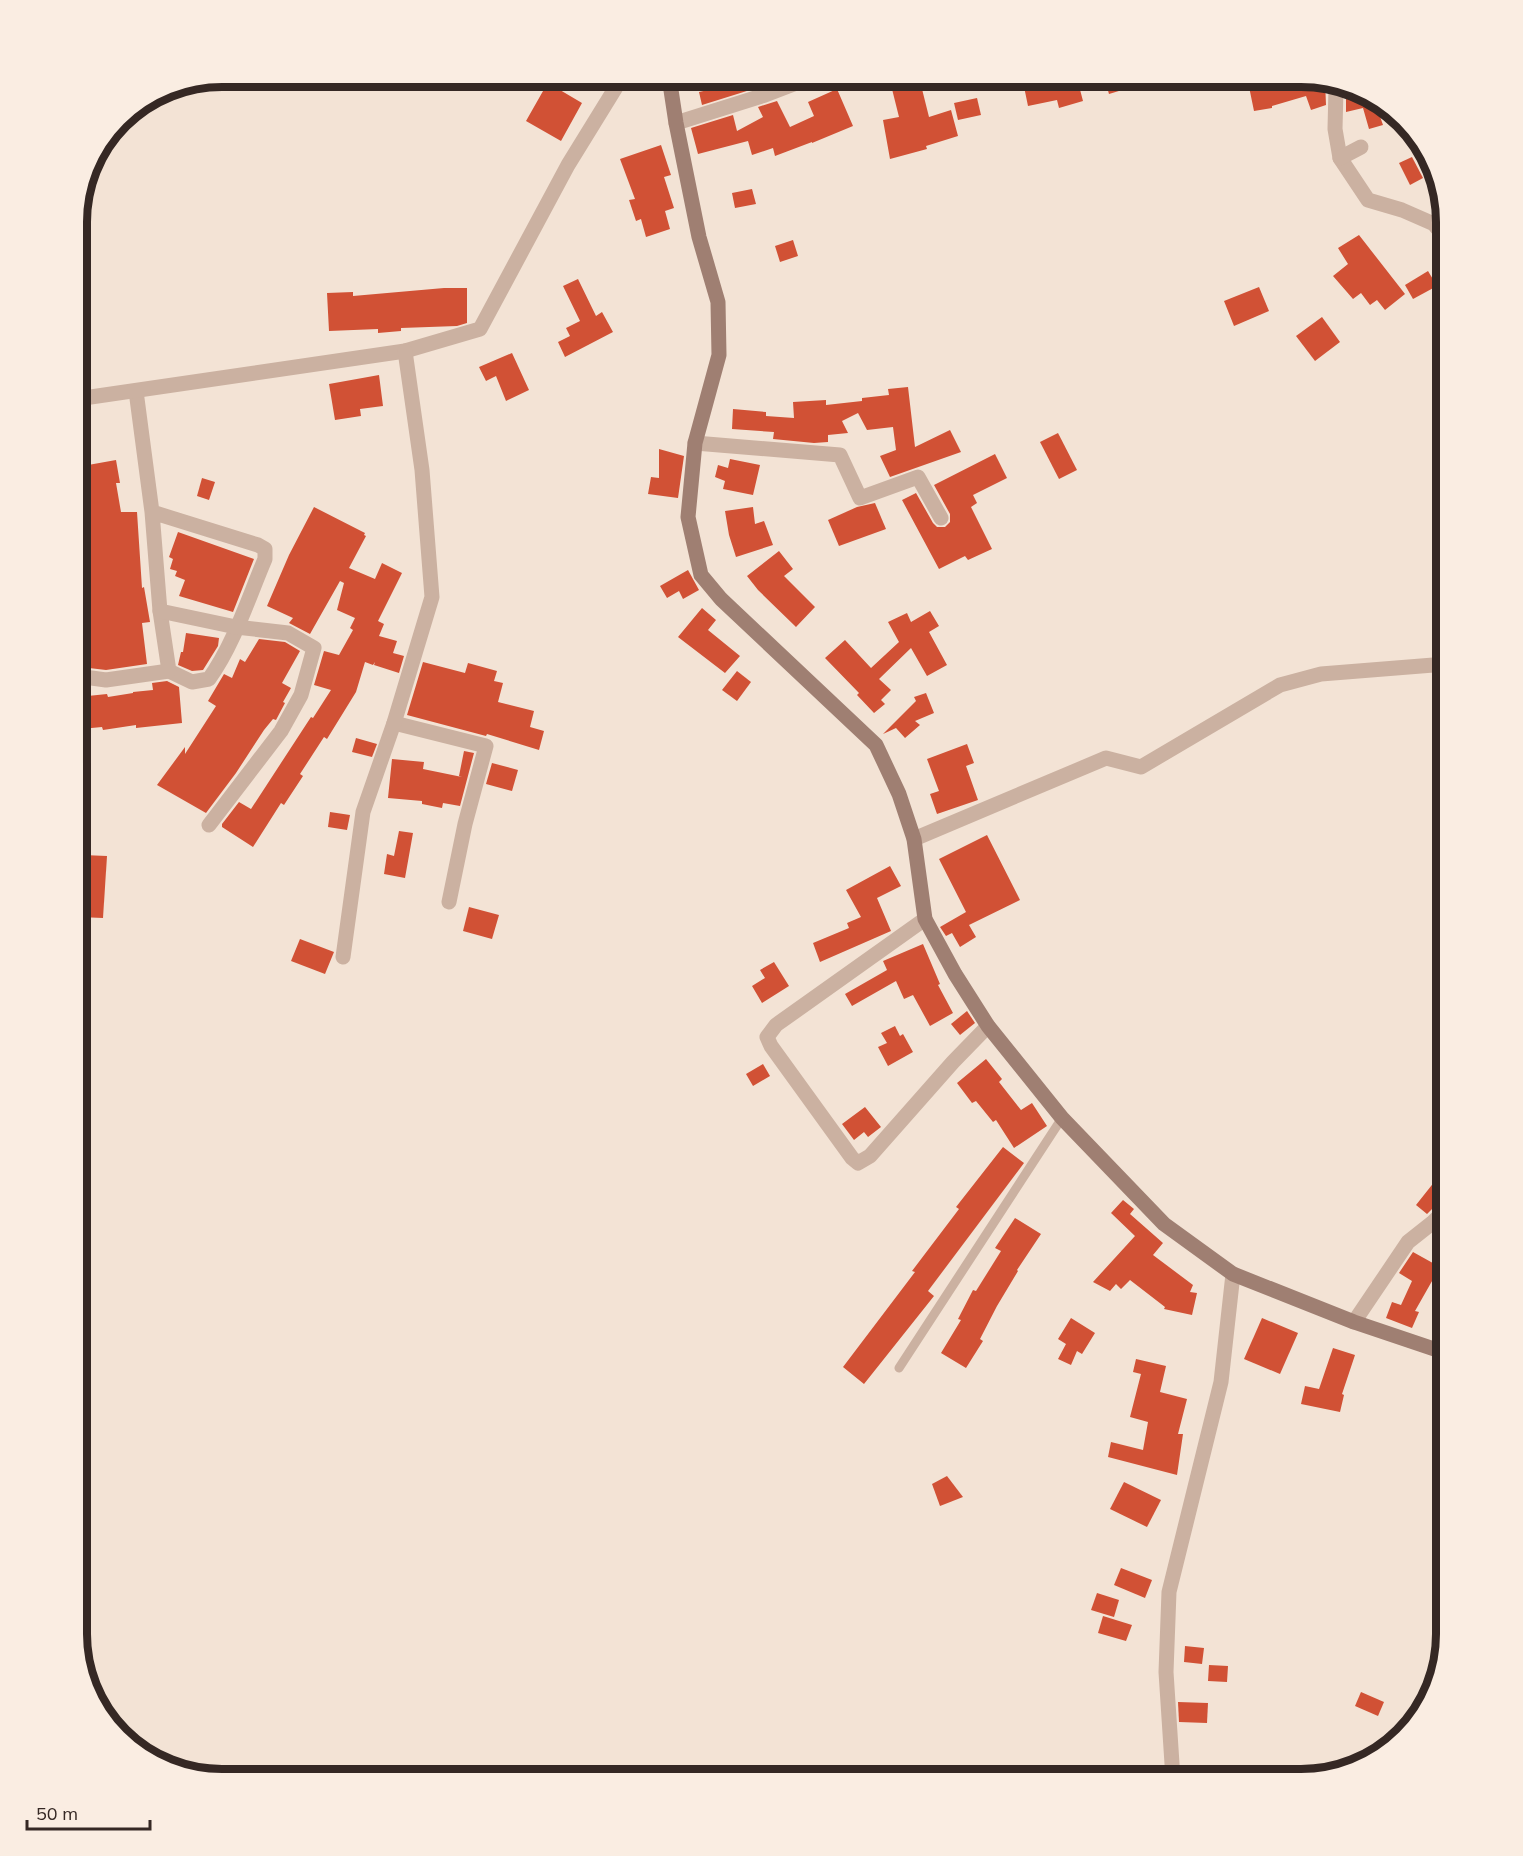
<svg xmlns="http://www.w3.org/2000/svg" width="1523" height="1856" font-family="Mulish,sans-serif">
<rect width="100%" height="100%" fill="#f3e3d5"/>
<g fill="#d15135">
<path d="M551,77L564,83L560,90L582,103L561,141L526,121Z"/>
<path d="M705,77H747L750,90L702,105L699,92L708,90Z"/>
<path d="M889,77H919L929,117L951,110L958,136L926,146L927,149L890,159L883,120L899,117Z"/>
<path d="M1022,77H1066L1068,85L1078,82L1083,101L1059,108L1057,100L1028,106Z"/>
<path d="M1104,77H1155V80L1109,94Z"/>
<path d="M1247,77H1310L1325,81L1326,105L1311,110L1306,96L1272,106V108L1254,111Z"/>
<path d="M1346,87L1374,96L1382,104L1376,105L1383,125L1369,129L1363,108L1346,112Z"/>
<path d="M837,89L853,126L812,143V142L775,156L773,148L752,155L748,141L698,154L691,128L733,115L737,131L763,117L758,107L777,101L790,127L814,116L808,102Z"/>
<path d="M977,98L981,115L958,120L954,103Z"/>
<path d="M661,145L671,175L664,177L674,208L665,211L670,229L646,237L641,219L636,221L629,200L635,199L620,159Z"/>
<path d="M1412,157L1423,178L1410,185L1399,163Z"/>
<path d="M752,189L756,204L735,208L732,193Z"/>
<path d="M1359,235L1405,294L1385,310L1377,300L1370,305L1361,293L1353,299L1333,276L1348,264L1338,248Z"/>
<path d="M793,240L798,256L780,262L775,246Z"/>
<path d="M1428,271L1437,286L1413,299L1405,285Z"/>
<path d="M578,279L596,316L602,312L613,332L565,357L558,342L570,336L566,328L580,321L563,286Z"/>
<path d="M1259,287L1269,311L1234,326L1224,301Z"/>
<path d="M444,288H467V323L457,326L401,328V331L378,333V329L329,331L327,293L353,292V296Z"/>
<path d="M1322,317L1340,342L1315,361L1296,336Z"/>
<path d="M512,353L529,390L506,401L496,376L486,381L479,367Z"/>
<path d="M379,375L383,406L360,409L361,416L335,420L329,384Z"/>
<path d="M908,387L915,447L950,430L961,452L890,477L880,456L896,450L893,427L867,430L858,413L842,421L848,433L828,435V442L814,443L773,439L774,432L732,429L733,409L766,412V416L794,418L793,402L826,400V405L862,401V398L889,395L888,389Z"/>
<path d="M1058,433L1077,470L1059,479L1040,442Z"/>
<path d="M659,449L684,456L678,498L648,494L651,477L659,478Z"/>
<path d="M995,454L1007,478L973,495L977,503L971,507L992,549L968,560L965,556L939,569L902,500L916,493L933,523L937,527H945L950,522V514L934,485Z"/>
<path d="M730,459L760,465L753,495L723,489L725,481L715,477L718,465L728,468Z"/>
<path d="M116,460L120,483H116L121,512H137L142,588L144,587L150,622L142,623L147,664L106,670L89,668L88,650L86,651V611H84L77,467Z"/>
<path d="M202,478L215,482L209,500L197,496Z"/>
<path d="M875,503L886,529L839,546L828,520L857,507Z"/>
<path d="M314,507L365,533L364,535L366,536L349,568L375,579L382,563L402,573L378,621L384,624L379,636L397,641L393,653L404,656L399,673L374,665L375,662L373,665L365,662L356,692L327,739L324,737L300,774L303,776L284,805L281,803L253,847L222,827V824L239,802L251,809L311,717L313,718L331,690L314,685L324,651L339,655L353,630L350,628L355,618L337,610L344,583L340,581L310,634L289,623L293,618L267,606L289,555Z"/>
<path d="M753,507L755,524L764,521L773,545L736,557L729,535L725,511Z"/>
<path d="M178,532L254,559L233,612L179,596L185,580L175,576L177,571L170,569L173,559L169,557Z"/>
<path d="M779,551L793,569L784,576L815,607L796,627L758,590L747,576Z"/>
<path d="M688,570L699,590L683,599L679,591L667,598L660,586Z"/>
<path d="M702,608L716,620L708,630L740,656L725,673L678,637Z"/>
<path d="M930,611L939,626L929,632L947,665L927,676L911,648L879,679L891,690L881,700L885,704L874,713L857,695L859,693L825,658L845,640L871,668L899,642L888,622L907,613L911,622Z"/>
<path d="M186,633L219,638L218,646L203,670L192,671L178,665L181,652H183Z"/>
<path d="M259,639L285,642L300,651L282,683L291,688L283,702L285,703L276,720L273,719L264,730L236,773L206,813L157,785L185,747V754L216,706L208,701L224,674L232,678L240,659L245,662Z"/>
<path d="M423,662L465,673L468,663L497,671L494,681L503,683L498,702L534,711L530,727L544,731L539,750L487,734L486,736L407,715Z"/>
<path d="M737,671L751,682L737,701L722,690Z"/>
<path d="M167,681L179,687L182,723L136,728V725L103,730L102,727L81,729L78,697L107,694L108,697L133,693V692L153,690L152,683Z"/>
<path d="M926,693L934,713L915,721L920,725L905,738L896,728L883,734L916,701L914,697Z"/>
<path d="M356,738L377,744L372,757L352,752Z"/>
<path d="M967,744L974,763L966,766L978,800L937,814L930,794L939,791L927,759Z"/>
<path d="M464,751L474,753L460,806L443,803L442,808L422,804V801L388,798L392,759L424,762L423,769L462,777L459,776Z"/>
<path d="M492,763L518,770L512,791L486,784Z"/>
<path d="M330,812L350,815L347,830L328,827Z"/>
<path d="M399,831L413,833L405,878L384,874L387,854L394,856Z"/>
<path d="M987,835L1020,900L969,925L976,937L960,947L952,933L946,936L940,927L966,912L939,859Z"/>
<path d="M83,855L107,856L103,918L79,917Z"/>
<path d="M890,866L901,886L877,898L891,931L820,962L813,943L849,928L847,923L861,917L846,890Z"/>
<path d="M469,907L499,915L492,939L463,931Z"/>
<path d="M300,939L334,952L325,974L291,961Z"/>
<path d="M923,944L940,984L938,985L953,1013L930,1026L913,995L904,999L896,981L852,1006L845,994L887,970L883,961Z"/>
<path d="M774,962L789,986L762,1003L752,986L765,978L760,970Z"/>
<path d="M967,1011L975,1023L960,1035L951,1024Z"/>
<path d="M895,1026L900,1036L903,1034L913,1052L888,1066L878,1047L887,1043L881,1033Z"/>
<path d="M986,1059L1002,1079L999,1082L1021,1110L1032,1103L1047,1126L1014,1148L996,1120L993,1122L976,1101L972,1103L957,1083Z"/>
<path d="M763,1064L770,1076L753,1086L746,1074Z"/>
<path d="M865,1107L881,1127L868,1137L864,1132L854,1140L842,1124Z"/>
<path d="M1003,1147L1024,1163L928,1291L934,1296L864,1384L843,1367L915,1272L912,1271L959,1209L956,1207Z"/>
<path d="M1439,1176L1446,1181V1200L1439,1202L1427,1214L1416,1205Z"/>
<path d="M1123,1200L1134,1209L1130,1214L1163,1243L1153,1255L1193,1285L1190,1292L1197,1293L1192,1315L1164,1309L1165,1307L1130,1280L1121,1289L1116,1284L1110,1291L1093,1282L1135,1236L1111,1213Z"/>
<path d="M1015,1218L1041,1234L1017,1270L1018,1271L997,1306L980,1339L983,1341L966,1368L941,1353L961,1320L958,1319L973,1290L976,1291L1001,1251L995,1248Z"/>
<path d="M1413,1252L1440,1267L1415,1311L1419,1312L1412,1328L1386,1318L1392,1302L1401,1305L1412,1281L1399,1273Z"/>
<path d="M1071,1318L1095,1333L1082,1354L1077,1351L1071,1365L1058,1359L1066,1344L1058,1339Z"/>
<path d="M1262,1318L1298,1333L1280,1374L1244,1359Z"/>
<path d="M1333,1348L1355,1355L1342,1394L1344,1395L1340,1412L1301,1404L1305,1386L1319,1389Z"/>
<path d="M1136,1359L1166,1366L1160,1392L1187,1399L1178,1434H1183L1177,1475L1108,1457L1111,1442L1143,1450L1148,1422L1130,1417L1141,1374L1133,1372Z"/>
<path d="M947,1476L963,1497L940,1506L932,1484Z"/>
<path d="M1124,1482L1161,1500L1147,1527L1110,1509Z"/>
<path d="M1121,1568L1152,1580L1145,1598L1114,1585Z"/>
<path d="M1097,1593L1119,1600L1114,1617L1091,1610Z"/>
<path d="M1103,1616L1132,1625L1126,1641L1098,1633Z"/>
<path d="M1185,1646L1204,1648L1202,1664L1184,1662Z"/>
<path d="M1209,1665L1228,1666L1227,1682L1208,1681Z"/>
<path d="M1361,1692L1384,1702L1378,1716L1355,1706Z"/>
<path d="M1178,1702L1208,1703L1207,1723L1179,1722Z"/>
</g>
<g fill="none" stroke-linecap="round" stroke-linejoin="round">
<path stroke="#cbb1a1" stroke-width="9" d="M899,1368L1062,1118"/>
<g stroke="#cbb1a1" stroke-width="15">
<path d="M1334,84L1336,88L1335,129L1340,158L1368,200L1402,210L1434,224L1446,239"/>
<path d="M676,123L765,95L812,77"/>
<path d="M1340,158L1361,147"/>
<path d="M136,391L152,512L160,611L169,671L192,682L209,679C234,644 248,599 265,559V549L258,545L152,512"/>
<path d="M77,399L405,351L480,329L568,165L621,79L627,77"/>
<path d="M695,443L840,455L860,498L918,477L941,518"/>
<path d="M160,611L236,627L288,633L314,648L301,695L281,731L209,825"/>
<path d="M77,676L106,680L169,671"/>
<path d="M394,723L486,746L465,824L449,902"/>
<path d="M914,839L1106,758L1141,767L1280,685L1321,674L1446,664"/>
<path d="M925,919L776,1025L767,1037L771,1046L852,1158L858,1163L870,1156L953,1062L988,1026"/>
<path d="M343,957L363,812L394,723L432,597L422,470L405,351"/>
<path d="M1354,1322L1408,1242L1432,1223L1446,1209"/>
<path d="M1173,1779L1166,1672L1169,1592L1221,1382L1233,1274"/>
</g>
<path stroke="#9f7f72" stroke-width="15" d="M669,77L676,123L699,237L718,302L719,355L695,443L688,517L701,575L721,599L876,745L899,794L914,839L925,919L955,974L988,1026L1062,1118L1164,1224L1233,1274L1354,1322L1446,1353"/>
</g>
<path d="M0 0H1523V1856H0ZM222 87H1301A135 135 0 0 1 1436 222V1634A135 135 0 0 1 1301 1769H222A135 135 0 0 1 87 1634V222A135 135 0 0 1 222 87Z" fill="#faede2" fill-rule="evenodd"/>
<path fill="none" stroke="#352824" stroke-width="8" d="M222 87H1301A135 135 0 0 1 1436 222V1634A135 135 0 0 1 1301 1769H222A135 135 0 0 1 87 1634V222A135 135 0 0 1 222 87Z"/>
<path d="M27 1820v9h123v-9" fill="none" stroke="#352824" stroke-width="3"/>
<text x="36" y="1820" font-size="18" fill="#352824" stroke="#faede2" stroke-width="4.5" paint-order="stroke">50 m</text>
</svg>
